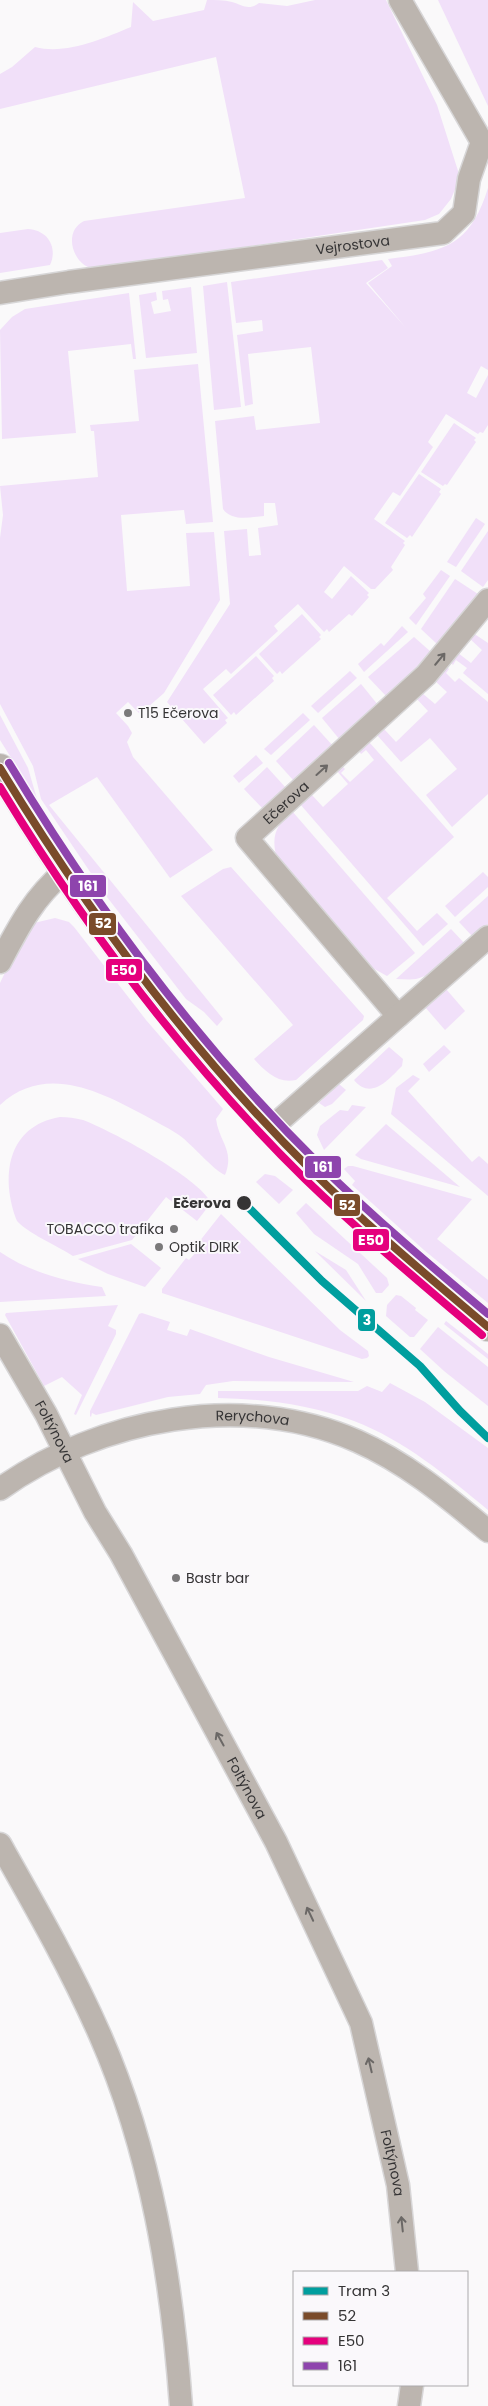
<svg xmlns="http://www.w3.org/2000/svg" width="488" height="2406" font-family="Poppins,sans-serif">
<rect width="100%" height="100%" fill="#faf9fa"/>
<g fill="#f1e0f9">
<path d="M207,0C216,0 224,0 232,2C243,5 248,11 259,3L287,6L315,0H386L437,105L460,177L451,199L439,214L425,220L97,269C74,269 61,232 84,221L245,198L216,57L0,109V74L12,67L35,47C66,55 102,39 131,27L133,2L153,21L204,10Z"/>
<path d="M438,0H488V106Z"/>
<path d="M488,188V370L481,366L467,393L476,398L488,375V425L483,433L480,432L478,434L446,414L428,442L433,447L400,496L393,492L374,519L405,541L403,543L405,545L391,567L393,570L375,589H371L344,566L324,592L332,599L351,576L369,593L367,595L369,597L352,616L349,614L329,632L327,629L324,632L298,604L274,626L278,631L231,674L226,669L203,689L228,718L225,720L227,723L204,744L167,702L230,604L224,531L247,529L249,556L261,555L258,528L278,525L275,503H264V516C251,517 232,522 223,509L215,421L254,416L256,430L320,423L311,347L248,354L253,404L245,406L237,335L263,331L262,320L236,323L231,282L382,260L388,268L366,283L406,328L368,283L392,266L388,259C444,252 470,246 488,188Z"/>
<path d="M28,229C48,230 58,248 50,265L0,273V233Z"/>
<path d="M227,282L241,407L214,410L203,286Z"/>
<path d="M191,287L197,353L146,358L139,295L156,292L157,300L151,302L154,314L171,311L168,299L163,300L162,291Z"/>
<path d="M129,293L136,359H133L131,344L68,351L76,433L2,439L0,330L12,317L25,309Z"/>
<path d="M198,364L213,522L186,524L184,510L121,515L127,591L190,586L186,533L214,532L220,600L164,693L140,714L128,702L116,713L128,726L132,733L127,742L133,757L213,850L170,878L97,777L49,805L223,1019L217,1026L204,1012L186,999L107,897L41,799L33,766L0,704V538L3,515L0,486L98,477L94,431H91L90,425L139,421L134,370Z"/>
<path d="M454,423L476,438L474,440L476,442L447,485L445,484L443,486L421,472Z"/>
<path d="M419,474L441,489L439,492L441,494L412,537L410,535L407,538L385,523Z"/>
<path d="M476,518L485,524L456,567L447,562Z"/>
<path d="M488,531V580L483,587L461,571Z"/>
<path d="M441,570L450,576L416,625L409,618L426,598L423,594Z"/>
<path d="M455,579L478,594L437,644L421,629Z"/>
<path d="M302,614L321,635L319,637L321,639L282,674L280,671L277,674L259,654Z"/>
<path d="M402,626L408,632L364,672L358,664L381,643L384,646Z"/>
<path d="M473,633L488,643V694L463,673L467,668L456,660L453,665L450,662L458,653L471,663L482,650L469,638Z"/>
<path d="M414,637L431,652L387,697L368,677Z"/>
<path d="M256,656L274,676L272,678L274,681L236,715L234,712L231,715L213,695Z"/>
<path d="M446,666L449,669L446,673L455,682L459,678L488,702V794L452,827L426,795L457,769L430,738L401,762L377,735L384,729L396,742L428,711L416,698L422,693L435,704L447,692L434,680Z"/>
<path d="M350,671L357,678L318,713L311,706Z"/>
<path d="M361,684L378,705L340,740L322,718Z"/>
<path d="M303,713L310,720L271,755L264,749Z"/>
<path d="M0,715L28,768L37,799L0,740Z"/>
<path d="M314,725L333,746L294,781L276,761Z"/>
<path d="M369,742L454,837L387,898L417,931L437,913L448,924L423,946L300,804L311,794L323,807L348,784L337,771L342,766L345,769L341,773L350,782L374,760L366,750L361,754L359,751Z"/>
<path d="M256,755L263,763L239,783L233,776Z"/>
<path d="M267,767L286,788L263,809L244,789Z"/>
<path d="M292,811L415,953L387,976L369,966L277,859C271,837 275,826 292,811Z"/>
<path d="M231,867L364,1016L363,1020L296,1080C278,1084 266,1072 254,1059L293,1025L181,896L223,869Z"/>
<path d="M483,872L488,877V887L455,917L445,906Z"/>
<path d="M488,896V924L473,937L459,922Z"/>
<path d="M55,918L69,922L74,927L146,1020L223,1109L216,1119C219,1142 235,1150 225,1175C212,1169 193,1145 179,1135C167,1127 154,1121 142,1114C97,1090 44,1064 0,1105V983L23,935L34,923Z"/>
<path d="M451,929L465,944C451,956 435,975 416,979C410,980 403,979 396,979Z"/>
<path d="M446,989L465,1011L445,1030L425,1007Z"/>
<path d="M444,1045L451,1052L429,1072L423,1064Z"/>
<path d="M389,1047L403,1059L402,1066C389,1079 371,1101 354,1080Z"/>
<path d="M413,1075L420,1079L408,1091L472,1162L479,1156L488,1164V1196L391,1114L396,1088Z"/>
<path d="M339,1084L346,1090L332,1104L325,1107L319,1103Z"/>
<path d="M352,1105L366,1107L324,1150L317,1135L320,1126L340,1110L348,1111Z"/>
<path d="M60,1117C68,1117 75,1118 83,1120C110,1130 200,1178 211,1203L197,1221L166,1197L132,1240L73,1256C59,1247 26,1232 17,1221C0,1177 7,1126 60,1117Z"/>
<path d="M386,1124L460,1187L361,1159L355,1155Z"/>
<path d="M348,1166H353L472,1199L437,1239L488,1280V1303L424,1250L352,1185L355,1181L344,1169Z"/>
<path d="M265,1174L275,1176L293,1190L279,1204L256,1182Z"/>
<path d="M306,1203L387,1278L389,1285L382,1293H376L358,1264L314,1234L296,1213Z"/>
<path d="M221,1214L340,1330L368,1351L369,1356L367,1358L362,1359L162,1293V1289L186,1258L189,1260L198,1250L195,1247Z"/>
<path d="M131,1244L161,1268L145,1287L108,1274L78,1259Z"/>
<path d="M315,1251L346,1270L366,1301Z"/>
<path d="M0,1252C29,1272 67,1282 102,1287L106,1296L0,1302Z"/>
<path d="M396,1295L401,1296L416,1308L415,1310L428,1320L414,1337H410L386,1316L387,1305Z"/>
<path d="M118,1305L108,1326L116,1330V1334L76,1415L74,1414L82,1395L62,1377L44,1386L5,1315L6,1313Z"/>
<path d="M142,1313L170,1322L167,1330L187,1336L190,1329L269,1357L354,1382L233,1381L206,1385L200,1394L168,1397L96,1415L92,1413L91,1417L90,1416V1411L139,1314Z"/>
<path d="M446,1321L488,1354V1359L444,1324Z"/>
<path d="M438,1327L488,1367V1406L444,1371L420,1349Z"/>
<path d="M390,1383L425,1402L488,1448V1510C447,1476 404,1440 354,1421C311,1405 265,1399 218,1398V1391H358L367,1386L382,1392Z"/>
</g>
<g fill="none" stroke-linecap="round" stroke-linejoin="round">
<g stroke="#d7d6d7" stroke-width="25">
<g id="street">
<path id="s1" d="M0,293L69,282L443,233L464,213L469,179L482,142L400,0"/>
<path d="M0,962C18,928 33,898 64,872"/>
<path id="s2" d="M398,1016L247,838L426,675L488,600"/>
<path d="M270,1129L488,937"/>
<path id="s3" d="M0,1335L46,1414L95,1512L121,1554L276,1842L361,2023L398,2185L407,2272"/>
<path id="s4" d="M0,1489C100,1418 242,1391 357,1441C407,1463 447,1497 488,1531"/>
<path d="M0,1844C35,1906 71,1969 100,2035C151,2151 172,2280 181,2406"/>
<path d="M409,2406L412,2385"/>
</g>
</g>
<g stroke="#d7d6d7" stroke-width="30">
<path id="secondary" d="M0,768C81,906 177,1033 289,1148C351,1213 420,1269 488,1327"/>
</g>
<use href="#street" stroke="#bcb5af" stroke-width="22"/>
<use href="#secondary" stroke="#bab4ae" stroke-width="28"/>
<g stroke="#faf8fb" stroke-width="11">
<path id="bus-1" d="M0,768C89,914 191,1052 313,1172C368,1227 429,1277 488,1327"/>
</g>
<g stroke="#faf8fb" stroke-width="11">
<path id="bus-2" d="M0,787C86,929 187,1063 306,1180C362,1234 422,1284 482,1335"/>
</g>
<g stroke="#faf8fb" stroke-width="11">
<path id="bus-3" d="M9,763C97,909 199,1046 321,1166C374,1218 431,1266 488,1314"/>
</g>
<use href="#bus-1" stroke="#7a4b2a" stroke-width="8"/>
<use href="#bus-2" stroke="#e5007d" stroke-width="8"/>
<use href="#bus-3" stroke="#8e44ad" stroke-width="8"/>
<g stroke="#faf8fb" stroke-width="11">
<path id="tram-1" d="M244,1203L322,1281L420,1366L460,1411L488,1438"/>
</g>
<use href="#tram-1" stroke="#009e9e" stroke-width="8"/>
</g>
<defs><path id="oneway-shaft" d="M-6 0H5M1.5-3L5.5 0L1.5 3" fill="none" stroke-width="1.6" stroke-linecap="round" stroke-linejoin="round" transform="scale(1.25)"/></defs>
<g stroke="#6b6866">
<use href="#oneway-shaft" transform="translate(440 659) rotate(-50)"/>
<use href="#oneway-shaft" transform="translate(322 770) rotate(-42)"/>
<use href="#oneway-shaft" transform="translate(220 1739) rotate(-119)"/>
<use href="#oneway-shaft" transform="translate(310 1914) rotate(-115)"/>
<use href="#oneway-shaft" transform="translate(370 2065) rotate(-103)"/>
<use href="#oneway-shaft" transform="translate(402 2224) rotate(-96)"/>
</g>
<g fill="#7a797a" stroke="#faf8fb" stroke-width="2">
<circle cx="128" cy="713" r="5"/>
<circle cx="174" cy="1229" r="5"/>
<circle cx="159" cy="1247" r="5"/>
<circle cx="176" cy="1578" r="5"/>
</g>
<circle fill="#353435" stroke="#faf8fb" stroke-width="2" cx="244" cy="1203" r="8"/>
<g text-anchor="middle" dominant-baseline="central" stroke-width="4" stroke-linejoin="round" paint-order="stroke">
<g font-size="14" fill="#353435" stroke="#faf8fb">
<text stroke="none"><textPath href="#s1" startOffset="356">Vejrostova</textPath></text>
<text stroke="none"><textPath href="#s2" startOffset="286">Ečerova</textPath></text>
<text stroke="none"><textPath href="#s4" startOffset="268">Rerychova</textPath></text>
<text stroke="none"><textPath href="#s3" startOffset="111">Foltýnova</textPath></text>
<text stroke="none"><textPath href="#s3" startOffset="516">Foltýnova</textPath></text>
<text stroke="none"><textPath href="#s3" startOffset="921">Foltýnova</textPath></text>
</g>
<g font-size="14" fill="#353435" stroke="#faf8fb" text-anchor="start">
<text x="138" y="713">T15 Ečerova</text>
<text x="164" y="1229" text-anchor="end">TOBACCO trafika</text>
<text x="169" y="1247">Optik DIRK</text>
<text x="186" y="1578">Bastr bar</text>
</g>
<g font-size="14" font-weight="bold" fill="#353435" stroke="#faf8fb" text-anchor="end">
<text x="231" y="1203">Ečerova</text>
</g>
</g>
<g stroke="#faf8fb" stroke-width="2">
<rect x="69" y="874" width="38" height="24" rx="5" fill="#8e44ad"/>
<rect x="88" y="912" width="29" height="24" rx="5" fill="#7a4b2a"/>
<rect x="105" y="958" width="38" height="24" rx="5" fill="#e5007d"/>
<rect x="304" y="1155" width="38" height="24" rx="5" fill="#8e44ad"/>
<rect x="333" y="1193" width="28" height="24" rx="5" fill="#7a4b2a"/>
<rect x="352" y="1228" width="38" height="24" rx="5" fill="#e5007d"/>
<rect x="357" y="1308" width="19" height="24" rx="5" fill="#009e9e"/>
</g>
<g font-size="14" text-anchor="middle" font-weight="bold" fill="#fff">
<text x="88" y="891">161</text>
<text x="103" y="928">52</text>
<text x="124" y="975">E50</text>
<text x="323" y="1172">161</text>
<text x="347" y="1210">52</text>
<text x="371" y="1245">E50</text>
<text x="367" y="1325">3</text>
</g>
<rect x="293" y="2271" width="175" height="115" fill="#faf8fb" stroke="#abaaac"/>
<rect x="303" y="2287" width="25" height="8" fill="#009e9e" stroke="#abaaac"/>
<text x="338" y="2296" font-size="15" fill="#353435">Tram 3</text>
<rect x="303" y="2312" width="25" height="8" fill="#7a4b2a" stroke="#abaaac"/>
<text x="338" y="2321" font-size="15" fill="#353435">52</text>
<rect x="303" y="2337" width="25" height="8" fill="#e5007d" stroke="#abaaac"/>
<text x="338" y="2346" font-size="15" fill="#353435">E50</text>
<rect x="303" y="2362" width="25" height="8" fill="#8e44ad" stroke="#abaaac"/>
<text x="338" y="2371" font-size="15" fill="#353435">161</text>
</svg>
